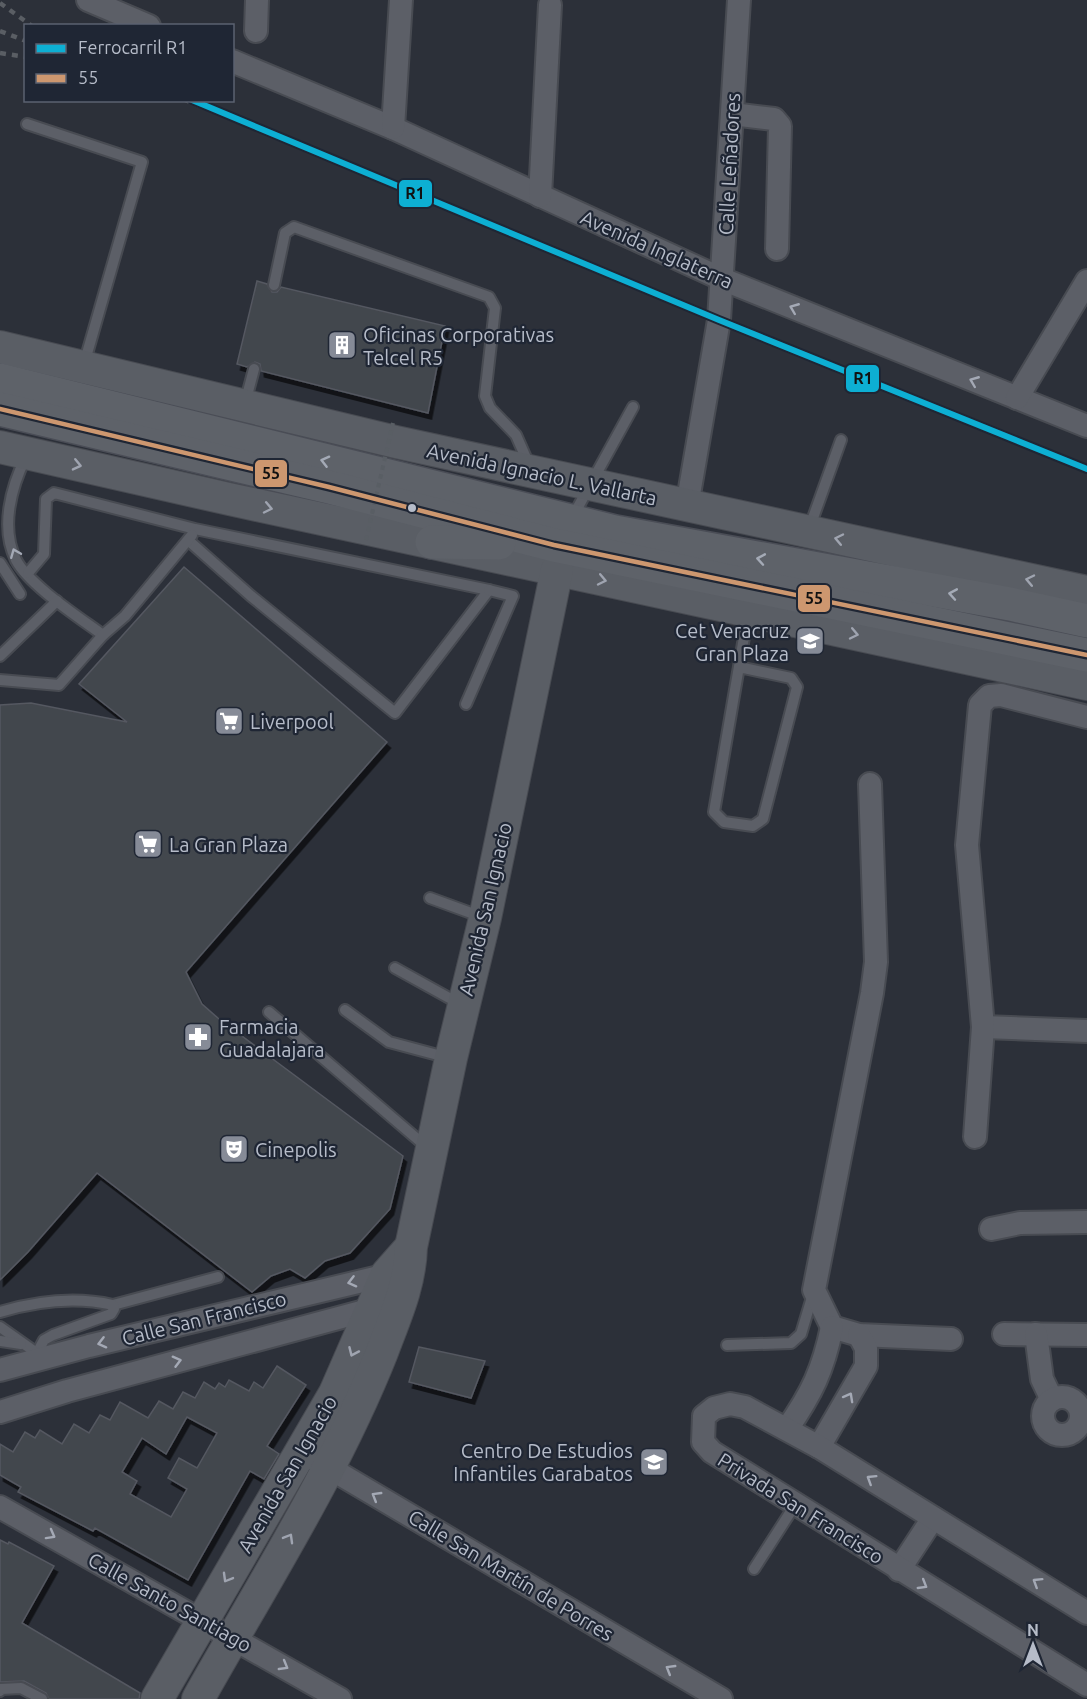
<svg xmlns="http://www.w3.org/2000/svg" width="1087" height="1699" font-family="Ubuntu,sans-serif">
<defs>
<filter id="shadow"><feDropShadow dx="3.5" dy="6" stdDeviation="0" flood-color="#0009"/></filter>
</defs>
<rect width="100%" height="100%" fill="#2c3039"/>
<g fill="#43464d" stroke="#545861" stroke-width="1.5" fill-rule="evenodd" filter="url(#shadow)">
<path d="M257,281L267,284L272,292H277L281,287L445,326L428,413L261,371L260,364L255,362L247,367L237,364Z"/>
<path d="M184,567L387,742L186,972L202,1004L219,1019L403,1156L390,1209L350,1253L325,1261L305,1278L290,1269L271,1276L252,1292L97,1173L28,1252L0,1280V705L31,703L127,722L79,684Z"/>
<path d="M419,1347L485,1361L471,1398L409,1382Z"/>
<path d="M277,1366L306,1385L267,1446L279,1454L264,1479L250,1471L188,1580L95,1528L93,1531L18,1492L21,1487L0,1475V1444L13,1452L25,1432L35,1438L40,1430L62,1444L74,1424L89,1433L100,1415L110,1420L120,1402L148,1418L159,1401L173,1409L183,1392L195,1398L204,1382L215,1389L219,1383L225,1387L229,1380L249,1391L254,1382L263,1388ZM187,1417L217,1433L197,1468L179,1458L168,1478L187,1489L171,1517L130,1494L137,1481L122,1472L142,1438L166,1454Z"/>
<path d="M0,1540L8,1544L9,1542L54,1566L22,1623L140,1693L139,1699H49L46,1693L24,1681L0,1682Z"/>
</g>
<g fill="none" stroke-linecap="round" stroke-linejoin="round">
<path stroke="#41454f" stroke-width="33" stroke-dasharray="33 16" stroke-linecap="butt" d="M202,415L341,444"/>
<g stroke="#484b52" stroke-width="14">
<g id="lane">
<path d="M27,124L142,162L84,364"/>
<path d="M274,285L285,233L294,227L489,297L495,308L485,396L490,408L516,435L530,467"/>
<path d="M245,403L254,369"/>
<path d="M26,457C11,487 0,528 16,560C29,585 80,618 103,635"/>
<path d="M572,518L633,407"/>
<path d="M809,529L841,440"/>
<path d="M0,563L20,594"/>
<path d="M28,573L44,554L46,499L54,493L195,529L489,590L395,713L251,596L189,541"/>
<path d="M0,656L57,601"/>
<path d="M739,667L791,678L797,687L763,819L753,826L724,822L714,812L748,614"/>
<path d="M0,680L59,685L103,635L125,616L192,535"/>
<path d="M466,704L513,596L489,590"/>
<path d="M430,898L482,917"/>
<path d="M395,968L460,1004"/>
<path d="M345,1010L389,1042L449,1058"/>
<path d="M269,1012L429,1149"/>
<path d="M113,1305L218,1277"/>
<path d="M0,1312C37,1301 74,1296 113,1305L114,1309L111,1314L53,1335L44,1340L37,1353"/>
<path d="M0,1327L41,1356"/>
<path d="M0,1341L21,1344"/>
<path d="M727,1345L791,1343L801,1334L813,1294"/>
<path d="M754,1569L795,1505"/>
<path d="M0,1691L1,1689L21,1688L42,1699"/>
</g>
</g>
<g stroke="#484b52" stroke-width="26">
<g id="street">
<path d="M88,0L149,26"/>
<path d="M256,31L257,0"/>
<path d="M232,61L393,128L722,279L1087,426"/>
<path d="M732,114L774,119L780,126L777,249"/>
<path d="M393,128L401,0"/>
<path d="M540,196L550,5"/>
<path d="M1017,398L1087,281"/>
<path d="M687,506L719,320L739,0"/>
<path d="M870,784L876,962L872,993L814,1290L832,1327L859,1335L951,1339"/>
<path d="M983,1027L1087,1031"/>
<path d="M975,1137L983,1027L967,845L980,705L989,696L1001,695L1087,717"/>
<path d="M991,1229L1020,1223L1087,1222"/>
<path d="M1004,1334L1087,1335"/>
<path d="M1036,1334L1042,1379L1052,1400"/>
<path d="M0,1370L89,1346L396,1273"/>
<circle cx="1062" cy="1416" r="19"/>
<path d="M0,1412L67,1391L383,1306"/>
<path d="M787,1429C812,1393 823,1370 832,1327"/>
<path d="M819,1447L866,1366V1348L859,1335"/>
<path d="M316,1460L721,1699"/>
<path d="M0,1507L340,1699"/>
<path d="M899,1570L933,1518"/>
<path d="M1087,1613L819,1447L745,1407L730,1404L714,1408L704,1416L703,1442L712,1452L1087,1685"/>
</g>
</g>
<g stroke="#484b52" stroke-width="34">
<g id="secondary">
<path d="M0,347L396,442L1087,592"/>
<path d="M0,447L229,499L1087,684"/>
<path d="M157,1699L335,1393L387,1274L410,1248"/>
<path d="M198,1699C262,1585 334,1473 382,1352C395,1317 410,1285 411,1247L451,1058L485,918L557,570"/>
</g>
</g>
<g stroke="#4a4d56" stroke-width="36">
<g id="primary">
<path d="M0,380L615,532L1010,604L1087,621"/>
<path d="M0,409L329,487L554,545L1087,655"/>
<path d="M432,542L499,543"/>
</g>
</g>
<use href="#lane" stroke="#5c5f67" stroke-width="10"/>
<use href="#street" stroke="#5c5f67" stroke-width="22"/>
<use href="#secondary" stroke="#5a5e65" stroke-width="32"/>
<use href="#primary" stroke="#5e6269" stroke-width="33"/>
<g stroke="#5a5e64" stroke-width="4.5" stroke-dasharray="6 6" stroke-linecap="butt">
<path d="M0,3L32,26"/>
<path d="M0,31L26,41"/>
<path d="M0,53L26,57"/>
<path d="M185,100L271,133"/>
</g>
<path stroke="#595e64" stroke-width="4" stroke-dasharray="4.5 4.5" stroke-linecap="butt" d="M366,540L393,423"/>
<g stroke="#1f2634" stroke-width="9">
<path id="bus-1" d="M0,409L329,487L554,545L1087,655"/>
</g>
<use href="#bus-1" stroke="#cd976f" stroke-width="4.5"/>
<g stroke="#1f2634" stroke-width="10">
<path id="rail-1" d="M192,100L719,320L1087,469"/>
</g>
<use href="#rail-1" stroke="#0dafd3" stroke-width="6"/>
</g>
<defs><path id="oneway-chevron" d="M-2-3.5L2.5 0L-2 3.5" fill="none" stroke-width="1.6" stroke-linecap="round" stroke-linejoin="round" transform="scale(1.5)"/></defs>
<g stroke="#a4a9b5">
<use href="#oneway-chevron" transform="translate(794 308) rotate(-158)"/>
<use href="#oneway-chevron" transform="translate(974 381) rotate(-158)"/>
<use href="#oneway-chevron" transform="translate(15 553) rotate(-112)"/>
<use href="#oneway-chevron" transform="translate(352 1282) rotate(166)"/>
<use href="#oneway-chevron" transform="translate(102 1343) rotate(166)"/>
<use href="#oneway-chevron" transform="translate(177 1361) rotate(-15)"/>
<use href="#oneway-chevron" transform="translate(849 1397) rotate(-61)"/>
<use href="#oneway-chevron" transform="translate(871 1479) rotate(-148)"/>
<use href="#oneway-chevron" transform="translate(376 1496) rotate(-149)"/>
<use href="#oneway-chevron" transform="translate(51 1535) rotate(29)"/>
<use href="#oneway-chevron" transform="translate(1037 1582) rotate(-148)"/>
<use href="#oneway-chevron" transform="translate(923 1585) rotate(31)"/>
<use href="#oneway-chevron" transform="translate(284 1666) rotate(30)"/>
<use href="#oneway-chevron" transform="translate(670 1669) rotate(-149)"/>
</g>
<g stroke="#a4aab6">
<use href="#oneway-chevron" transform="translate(325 461) rotate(-166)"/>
<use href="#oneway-chevron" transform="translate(761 559) rotate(-170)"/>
<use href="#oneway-chevron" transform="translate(953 594) rotate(-170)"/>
</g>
<g stroke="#9fa4b0">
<use href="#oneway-chevron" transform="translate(77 465) rotate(13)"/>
<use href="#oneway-chevron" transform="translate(268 508) rotate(12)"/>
<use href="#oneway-chevron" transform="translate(839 539) rotate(-168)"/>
<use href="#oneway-chevron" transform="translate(602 580) rotate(12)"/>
<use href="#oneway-chevron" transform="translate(1030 580) rotate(-168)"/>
<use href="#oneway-chevron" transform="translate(854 634) rotate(12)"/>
<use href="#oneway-chevron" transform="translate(353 1352) rotate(114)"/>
<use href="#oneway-chevron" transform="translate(289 1538) rotate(-60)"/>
<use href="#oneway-chevron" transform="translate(227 1578) rotate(120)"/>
</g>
<defs>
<g id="building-square" transform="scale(1.5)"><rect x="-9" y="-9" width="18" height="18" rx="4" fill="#868b97" stroke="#1f2634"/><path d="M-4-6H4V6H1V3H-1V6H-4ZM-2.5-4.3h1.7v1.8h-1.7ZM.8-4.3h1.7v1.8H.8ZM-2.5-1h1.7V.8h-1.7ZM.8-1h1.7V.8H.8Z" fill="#fff"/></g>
<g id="university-square" transform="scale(1.5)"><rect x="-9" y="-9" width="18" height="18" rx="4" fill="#868b97" stroke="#1f2634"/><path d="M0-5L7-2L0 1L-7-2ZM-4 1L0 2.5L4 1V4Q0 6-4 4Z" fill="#fff"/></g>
<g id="supermarket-square" transform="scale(1.5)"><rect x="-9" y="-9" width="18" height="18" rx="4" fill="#868b97" stroke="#1f2634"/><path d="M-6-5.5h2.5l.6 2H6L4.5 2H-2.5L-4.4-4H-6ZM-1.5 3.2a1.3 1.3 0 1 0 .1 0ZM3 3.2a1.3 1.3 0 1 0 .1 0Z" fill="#fff"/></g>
<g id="pharmacy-square" transform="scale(1.5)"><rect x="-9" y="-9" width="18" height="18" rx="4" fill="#868b97" stroke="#1f2634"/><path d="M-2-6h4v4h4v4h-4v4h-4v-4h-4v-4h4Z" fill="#fff"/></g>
<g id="theatre-square" transform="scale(1.5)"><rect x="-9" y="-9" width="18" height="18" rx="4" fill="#868b97" stroke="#1f2634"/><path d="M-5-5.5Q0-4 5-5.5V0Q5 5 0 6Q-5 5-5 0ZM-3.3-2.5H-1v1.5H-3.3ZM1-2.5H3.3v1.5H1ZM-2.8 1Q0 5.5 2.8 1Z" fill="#fff"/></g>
<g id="school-square" transform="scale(1.5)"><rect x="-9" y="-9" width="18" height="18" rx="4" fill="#868b97" stroke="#1f2634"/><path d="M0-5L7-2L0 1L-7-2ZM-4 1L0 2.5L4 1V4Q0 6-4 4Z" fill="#fff"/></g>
</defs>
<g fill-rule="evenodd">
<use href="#building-square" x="342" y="345"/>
<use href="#university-square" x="810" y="641"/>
<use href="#supermarket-square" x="229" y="721"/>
<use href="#supermarket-square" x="148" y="844"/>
<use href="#pharmacy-square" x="198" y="1037"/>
<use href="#theatre-square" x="234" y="1149"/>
<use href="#school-square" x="654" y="1462"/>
</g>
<circle fill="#b6bcc9" stroke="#1f2634" stroke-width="2" cx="412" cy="508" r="5"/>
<g text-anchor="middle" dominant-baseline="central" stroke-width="4.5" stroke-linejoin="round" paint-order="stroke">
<g font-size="20" fill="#b6bcc9" stroke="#1f2634">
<text transform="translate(729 164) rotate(-87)">Calle Leñadores</text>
<text transform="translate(657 249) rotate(24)">Avenida Inglaterra</text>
<text transform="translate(542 474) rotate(12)">Avenida Ignacio L. Vallarta</text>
<text transform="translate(485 909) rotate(-77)">Avenida San Ignacio</text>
<text transform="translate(204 1318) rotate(-14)">Calle San Francisco</text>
<text transform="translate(287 1474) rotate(-60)">Avenida San Ignacio</text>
<text transform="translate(801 1508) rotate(32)">Privada San Francisco</text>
<text transform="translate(511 1575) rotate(31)">Calle San Martín de Porres</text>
<text transform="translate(170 1602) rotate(29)">Calle Santo Santiago</text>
</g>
<g font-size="20" fill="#b6bcc9" stroke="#1f2634" text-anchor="start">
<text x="363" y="334">Oficinas Corporativas<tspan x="363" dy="23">Telcel R5</tspan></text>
<text x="789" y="630" text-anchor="end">Cet Veracruz<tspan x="789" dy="23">Gran Plaza</tspan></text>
<text x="250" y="721">Liverpool</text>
<text x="169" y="844">La Gran Plaza</text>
<text x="219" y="1026">Farmacia<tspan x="219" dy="23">Guadalajara</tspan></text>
<text x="255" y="1149">Cinepolis</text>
<text x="633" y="1450" text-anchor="end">Centro De Estudios<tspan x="633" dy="23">Infantiles Garabatos</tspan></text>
</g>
</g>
<g stroke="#1f2634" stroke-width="2">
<rect x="398" y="179" width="35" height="29" rx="6" fill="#0dafd3"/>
<rect x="845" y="364" width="35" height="29" rx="6" fill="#0dafd3"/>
<rect x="254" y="459" width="34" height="29" rx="6" fill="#cd976f"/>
<rect x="797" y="584" width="34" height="29" rx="6" fill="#cd976f"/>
</g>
<g font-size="16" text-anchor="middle" font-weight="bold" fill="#111">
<text x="415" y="199">R1</text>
<text x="863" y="384">R1</text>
<text x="271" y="479">55</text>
<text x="814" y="604">55</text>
</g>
<rect x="24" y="24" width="210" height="78" fill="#1f2634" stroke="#5b6270" stroke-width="1.5"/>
<rect x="36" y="44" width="30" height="9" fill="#0dafd3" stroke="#5b6270" stroke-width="1.5"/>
<text x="78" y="54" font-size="18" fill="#b6bcc9">Ferrocarril R1</text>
<rect x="36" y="74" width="30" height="9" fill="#cd976f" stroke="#5b6270" stroke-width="1.5"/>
<text x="78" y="84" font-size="18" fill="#b6bcc9">55</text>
<g transform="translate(1033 1645)" stroke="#1f2634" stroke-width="4.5" paint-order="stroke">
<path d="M0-4.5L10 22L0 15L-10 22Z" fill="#b6bcc9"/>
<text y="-9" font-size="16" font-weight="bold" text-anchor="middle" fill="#b6bcc9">N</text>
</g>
</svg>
